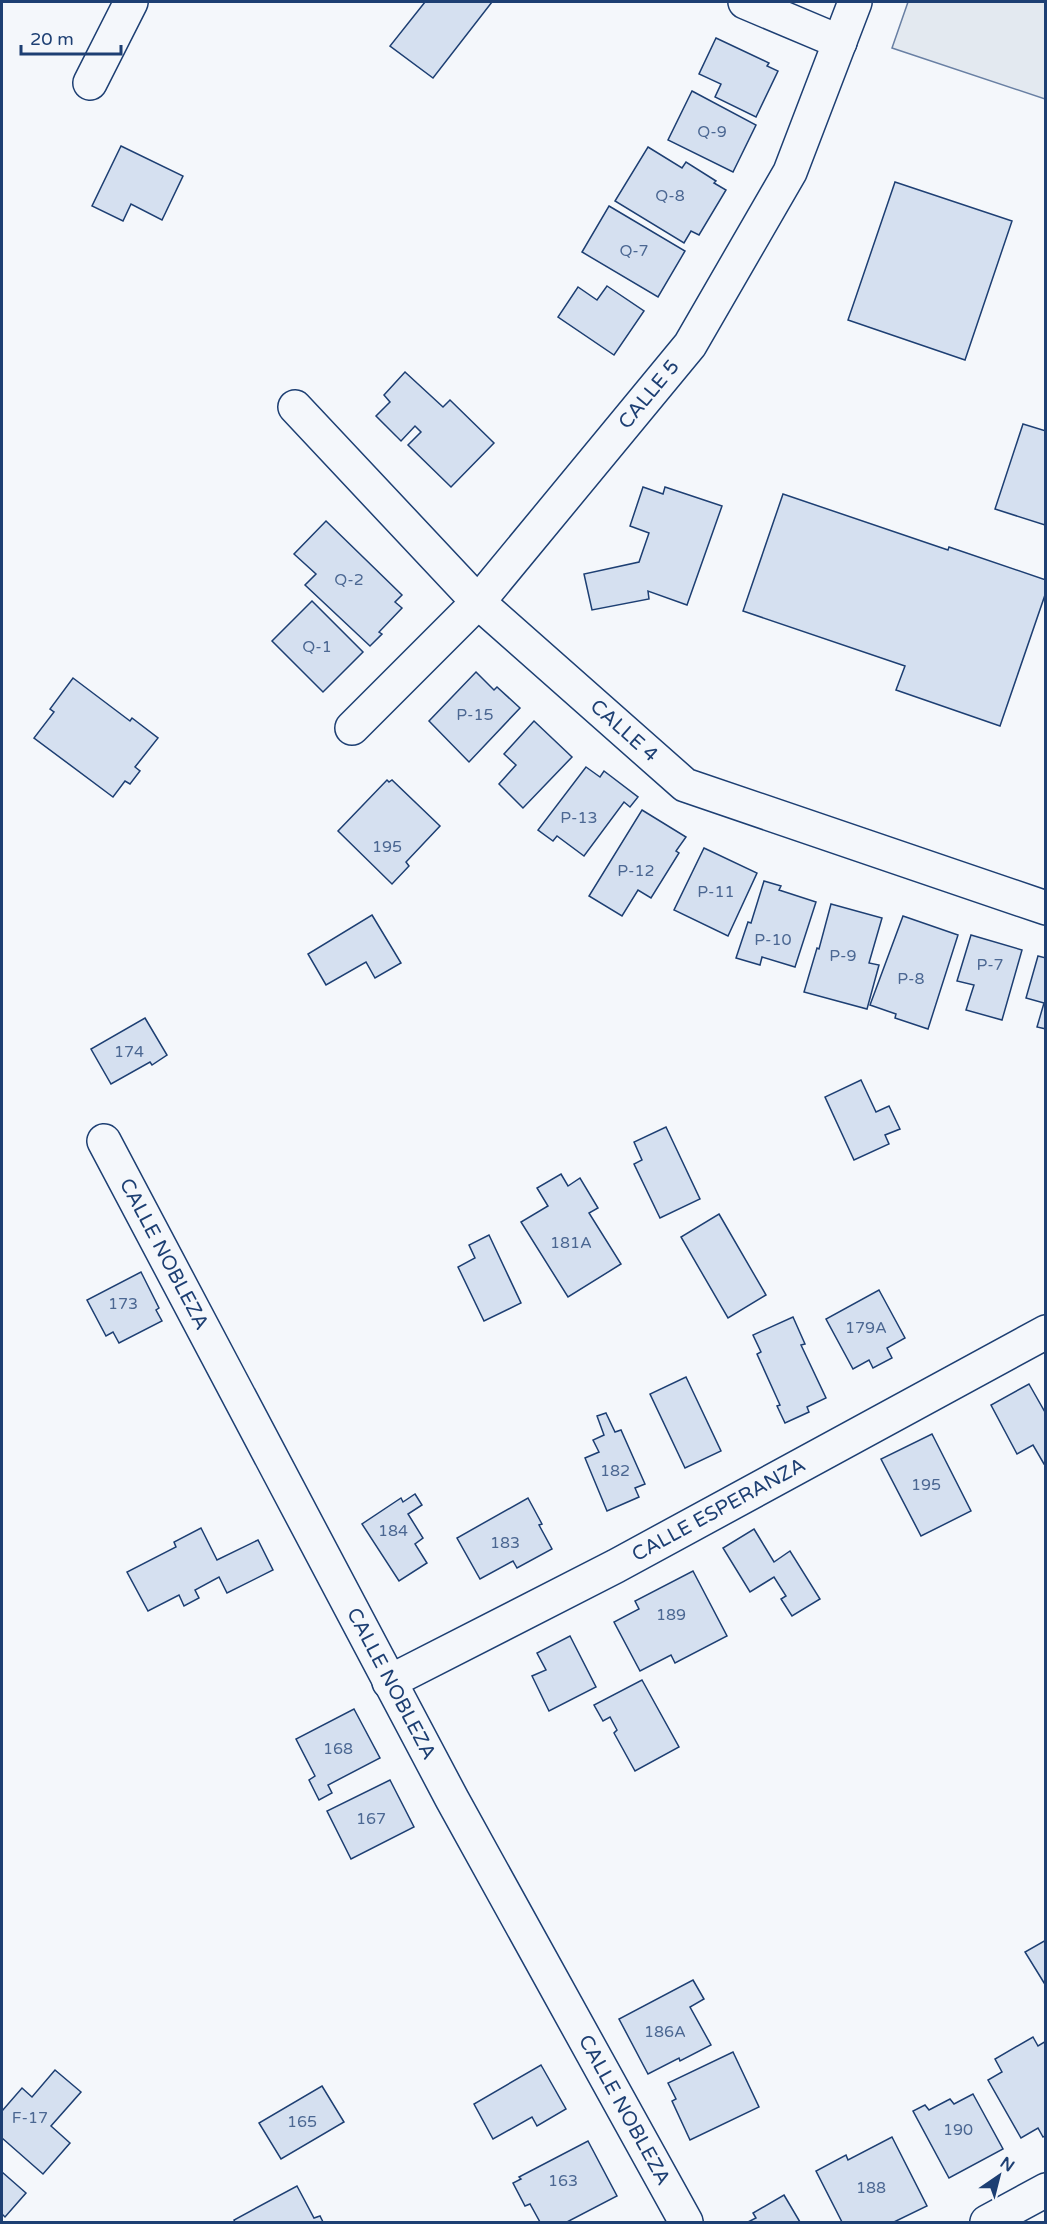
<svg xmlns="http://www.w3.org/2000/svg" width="1047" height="2224" font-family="'Varela Round',sans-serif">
<rect width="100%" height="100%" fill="#f4f7fb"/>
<path fill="#e3e9f0" stroke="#687fa3" stroke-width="1.5" d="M908,2H1045V99L892,48Z"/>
<g fill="#d5e0f0" stroke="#1d3f73" stroke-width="1.5">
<path d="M425,2H492L433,78L390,46Z"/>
<path d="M716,38L769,63L767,66L778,71L756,117L715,97L721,84L699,74Z"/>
<path d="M692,91L756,125L733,172L668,140Z"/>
<path d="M121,146L183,176L162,220L131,204L123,221L92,206Z"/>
<path d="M648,147L682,168L686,162L716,181L714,183L726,190L699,235L691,231L684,243L615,201Z"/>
<path d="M895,182L1012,221L965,360L848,320Z"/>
<path d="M609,206L685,251L658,297L582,252Z"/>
<path d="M607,286L644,311L614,355L558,317L578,287L597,300Z"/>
<path d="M405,372L443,407L450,400L494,443L451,487L408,445L421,432L415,426L401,441L376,416L390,402L384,395Z"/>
<path d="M1023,424L1046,431L1045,525L995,509Z"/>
<path d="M643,487L663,494L665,487L722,506L687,605L648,591L649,599L592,610L584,574L639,562L649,533L630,526Z"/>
<path d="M783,494L948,550L949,547L1046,580V592L1000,726L896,690L905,666L743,611Z"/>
<path d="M326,521L402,595L395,602L402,608L379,632L382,634L370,646L305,585L316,574L294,554Z"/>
<path d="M312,601L363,652L323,692L272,641Z"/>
<path d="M476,672L494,690L497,687L520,708L469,762L429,721Z"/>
<path d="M73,678L130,721L132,718L158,738L135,767L140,771L130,784L125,781L113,797L34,738L54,712L50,709Z"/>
<path d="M534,721L572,757L523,808L499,784L516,765L504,754Z"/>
<path d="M586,767L600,777L604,771L638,797L630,807L624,802L584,856L557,836L553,841L538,830Z"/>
<path d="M387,780L389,782L392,780L440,826L406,862L409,866L392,884L338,831Z"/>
<path d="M642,810L686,837L676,851L679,853L651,898L638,890L622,916L589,896Z"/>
<path d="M704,848L757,873L728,936L674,910Z"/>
<path d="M764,881L781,886L779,890L816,902L795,967L762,957L760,965L736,958L748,922L751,923Z"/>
<path d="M831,904L882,918L869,963L879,965L867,1009L804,992L817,948L819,949Z"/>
<path d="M372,915L401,963L375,978L366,962L326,985L308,954Z"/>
<path d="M903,916L958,935L928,1029L895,1018L896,1014L870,1005Z"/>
<path d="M971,935L1022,950L1002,1020L966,1010L974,985L957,981Z"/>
<path d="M1038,956L1046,958V1029L1037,1027L1044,1003L1026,998Z"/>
<path d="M145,1018L167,1055L152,1065L150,1062L111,1084L91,1049Z"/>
<path d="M861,1080L876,1112L889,1106L900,1129L885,1135L889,1144L854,1160L825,1097Z"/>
<path d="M666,1127L700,1199L660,1218L634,1164L642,1160L634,1142Z"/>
<path d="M561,1174L568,1186L580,1178L598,1208L589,1213L621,1264L568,1297L521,1222L548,1206L537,1188Z"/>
<path d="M719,1214L766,1295L728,1318L681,1237Z"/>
<path d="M489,1235L521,1303L484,1321L458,1267L475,1258L469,1245Z"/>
<path d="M141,1272L159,1308L156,1310L162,1321L119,1343L113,1332L106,1336L87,1300Z"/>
<path d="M879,1290L905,1338L887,1348L892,1358L873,1368L869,1360L853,1369L826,1319Z"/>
<path d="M793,1317L805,1344L801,1345L826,1398L807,1407L809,1412L785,1423L777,1406L780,1405L757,1354L761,1352L753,1335Z"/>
<path d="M686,1377L721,1451L685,1468L650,1394Z"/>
<path d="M1029,1384L1046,1414V1463L1044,1464L1033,1445L1017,1454L991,1405Z"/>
<path d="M606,1413L615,1432L621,1430L645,1484L635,1488L639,1497L607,1511L585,1458L599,1452L593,1440L604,1435L597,1416Z"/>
<path d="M932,1434L971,1511L921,1536L881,1459Z"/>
<path d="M415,1494L422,1505L408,1514L423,1538L415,1544L427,1563L399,1581L362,1524L401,1498L403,1502Z"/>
<path d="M528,1498L542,1524L539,1525L552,1549L517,1568L513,1561L480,1579L457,1538Z"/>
<path d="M201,1528L217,1560L258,1540L273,1570L227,1593L219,1577L195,1590L199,1598L184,1606L179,1595L148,1611L127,1572L176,1547L174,1542Z"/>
<path d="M754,1529L774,1562L790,1551L820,1599L792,1616L781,1599L786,1596L774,1577L750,1592L723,1548Z"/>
<path d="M693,1571L727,1636L675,1663L671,1655L640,1671L614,1622L639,1609L635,1601Z"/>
<path d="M570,1636L596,1687L549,1711L532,1676L546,1670L537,1653Z"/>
<path d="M642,1680L679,1747L635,1771L614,1733L617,1730L610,1717L603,1721L594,1705Z"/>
<path d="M354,1709L380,1758L328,1785L332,1793L319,1800L309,1780L315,1776L296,1739Z"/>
<path d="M390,1780L414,1827L351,1859L327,1811Z"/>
<path d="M1046,1940V1986L1025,1952Z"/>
<path d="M693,1980L704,1999L690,2007L711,2045L680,2061L679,2058L648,2074L619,2019Z"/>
<path d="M1033,2037L1038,2046L1046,2041V2135L1043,2137L1038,2128L1021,2138L988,2080L1002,2072L995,2059Z"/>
<path d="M733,2052L759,2107L690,2140L672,2101L676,2099L668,2083Z"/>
<path d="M541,2065L566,2109L537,2126L532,2117L493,2139L474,2104Z"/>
<path d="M55,2070L81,2092L51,2126L70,2143L43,2174L2,2138V2111L22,2088L32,2097Z"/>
<path d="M322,2086L344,2122L281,2159L259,2123Z"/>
<path d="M973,2094L1003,2149L949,2178L913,2111L925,2105L929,2110L950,2099L954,2104Z"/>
<path d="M892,2137L927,2206L894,2222H842L816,2171L846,2155L848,2160Z"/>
<path d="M588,2141L617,2196L567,2222H540L530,2204L525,2206L513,2183L521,2179L519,2177Z"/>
<path d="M2,2172L26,2193L5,2217L2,2214Z"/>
<path d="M297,2186L314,2218L320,2216L323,2222H235L234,2220Z"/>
<path d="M784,2195L800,2222H748L756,2218L753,2213Z"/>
</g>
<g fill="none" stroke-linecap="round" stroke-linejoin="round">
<g stroke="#1d3f73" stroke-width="36">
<g id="minor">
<path d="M745,2L840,42"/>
<path d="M90,83L131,2"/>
<path id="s1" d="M295,407L478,602L685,785L1046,908"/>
<path id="s2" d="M352,728L478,602L690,345L790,172L855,2"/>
<path id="s3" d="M104,1141L452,1799L686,2222"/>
<path id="s4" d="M389,1682L616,1566L1046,1332"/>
<path d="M987,2222L1046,2190"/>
</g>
</g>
<use href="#minor" stroke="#f4f7fb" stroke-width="33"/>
</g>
<g text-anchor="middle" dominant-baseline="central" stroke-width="4.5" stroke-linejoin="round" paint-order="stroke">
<g font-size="16" fill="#4b6792">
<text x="712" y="132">Q-9</text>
<text x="670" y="196">Q-8</text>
<text x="634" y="251">Q-7</text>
<text x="349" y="580">Q-2</text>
<text x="317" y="647">Q-1</text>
<text x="475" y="715">P-15</text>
<text x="579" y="818">P-13</text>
<text x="387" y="847">195</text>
<text x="636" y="871">P-12</text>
<text x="716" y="892">P-11</text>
<text x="773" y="940">P-10</text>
<text x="843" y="956">P-9</text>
<text x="990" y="965">P-7</text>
<text x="911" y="979">P-8</text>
<text x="129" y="1052">174</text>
<text x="571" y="1243">181A</text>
<text x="123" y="1304">173</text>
<text x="866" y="1328">179A</text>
<text x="615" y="1471">182</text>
<text x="926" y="1485">195</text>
<text x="393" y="1531">184</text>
<text x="505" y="1543">183</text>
<text x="671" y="1615">189</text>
<text x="338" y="1749">168</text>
<text x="371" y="1819">167</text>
<text x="665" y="2032">186A</text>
<text x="30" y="2118">F-17</text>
<text x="302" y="2122">165</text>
<text x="958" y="2130">190</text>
<text x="563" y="2181">163</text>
<text x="871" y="2188">188</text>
</g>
<g font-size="20" fill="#1d3f73" stroke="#f4f7fb">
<text stroke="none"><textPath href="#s2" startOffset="447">CALLE 5</textPath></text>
<text stroke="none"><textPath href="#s1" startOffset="462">CALLE 4</textPath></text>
<text stroke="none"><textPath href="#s3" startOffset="128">CALLE NOBLEZA</textPath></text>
<text stroke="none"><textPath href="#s4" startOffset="372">CALLE ESPERANZA</textPath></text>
<text stroke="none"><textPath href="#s3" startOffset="614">CALLE NOBLEZA</textPath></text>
<text stroke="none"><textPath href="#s3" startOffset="1100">CALLE NOBLEZA</textPath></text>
</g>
</g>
<rect width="1047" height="2224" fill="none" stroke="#1d3f73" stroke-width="6"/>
<g transform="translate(999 2176) rotate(35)" stroke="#f4f7fb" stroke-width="4.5" paint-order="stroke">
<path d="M0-4.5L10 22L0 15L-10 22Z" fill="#1d3f73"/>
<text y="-9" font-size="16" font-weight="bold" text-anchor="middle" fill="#1d3f73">N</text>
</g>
<path d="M21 45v9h100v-9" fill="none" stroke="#1d3f73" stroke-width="3"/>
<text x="30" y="45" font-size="18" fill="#1d3f73" stroke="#f4f7fb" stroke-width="4.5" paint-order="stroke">20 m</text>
</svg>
